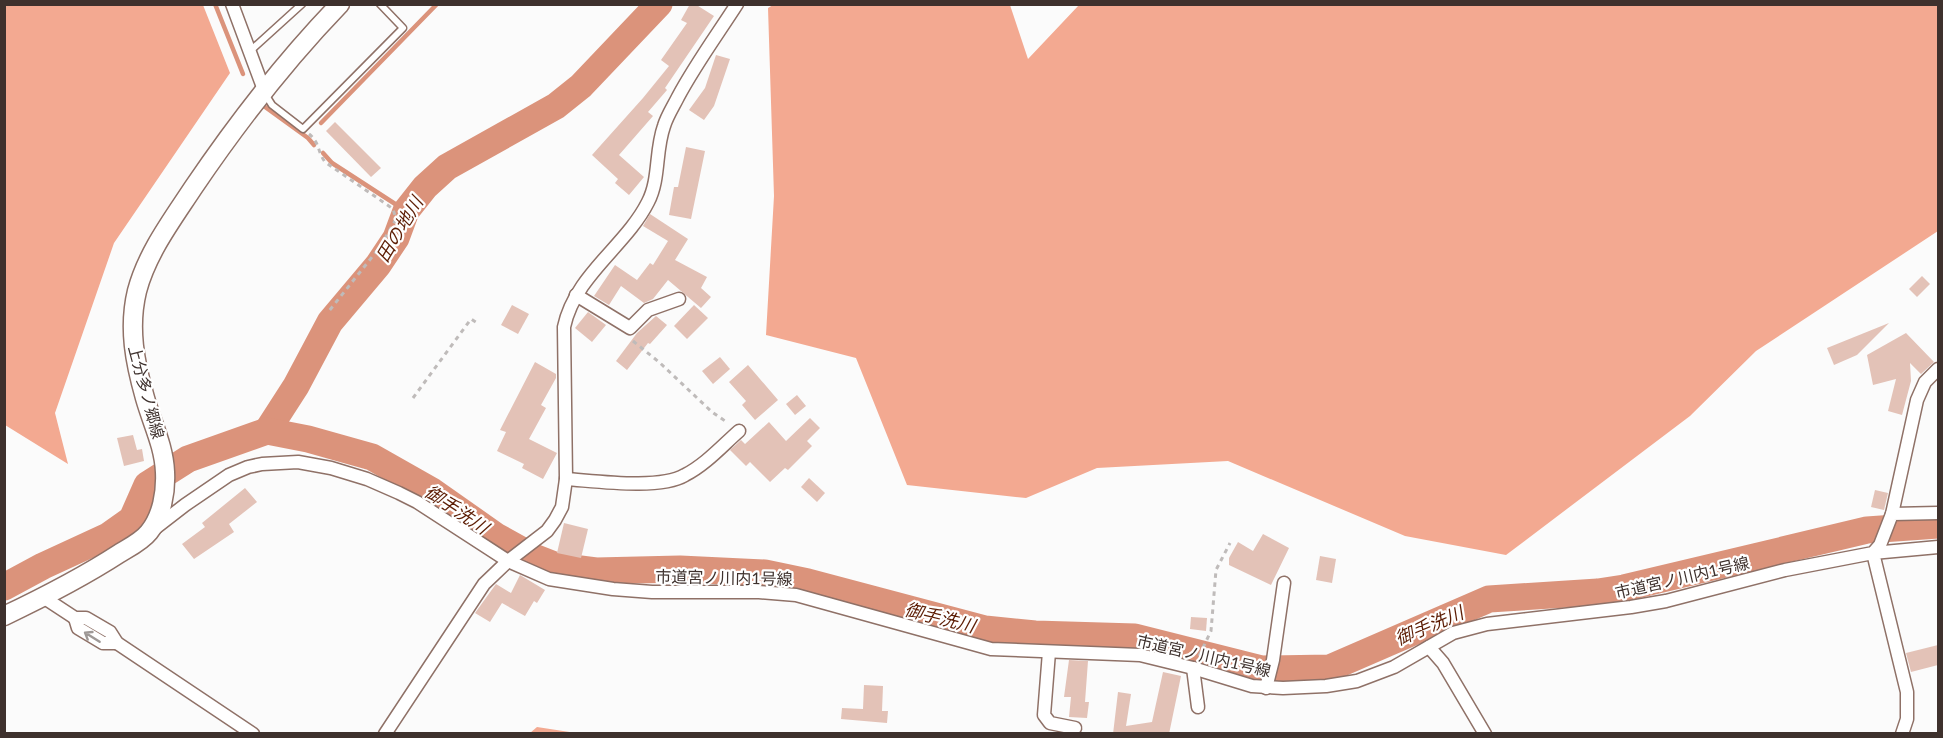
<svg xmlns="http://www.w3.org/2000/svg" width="1943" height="738" font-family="Lato,'Noto Sans JP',sans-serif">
<rect width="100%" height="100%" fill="#fbfbfb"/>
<g fill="#f3a991">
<path d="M4,5H203L230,73L114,243L55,413L68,464L5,425Z"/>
<path d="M773,5H1010L1028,59L1079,5H1938V231L1756,351L1690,416L1506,555L1405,536L1228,461L1097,468L1026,498L907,485L856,358L766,335L774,196L768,8Z"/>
<path d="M537,727L576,733H530Z"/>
</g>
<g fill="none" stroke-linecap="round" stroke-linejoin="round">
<g stroke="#db937b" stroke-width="4.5">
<path d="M215,4L243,74"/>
<path d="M261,104L308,138L314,145"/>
<path d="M321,123L437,4"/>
<path d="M323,153L332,163L406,211"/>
</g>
<g stroke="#db937b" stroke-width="27">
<path d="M267,431L296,386L330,322L378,265L396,238L406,211L425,187L447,167L556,106L581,86L659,4"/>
<path d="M4,587L43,566L108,536L132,519L147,485L188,459L267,431L308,439L372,457L432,491L496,536L534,557L557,566L596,571L680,569L765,573L808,582L985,629L1035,634L1135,637L1262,669L1330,668L1489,599L1598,592L1624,588L1867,530L1938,525"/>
</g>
</g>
<g fill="#e3c2b7">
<path d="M690,4H695L714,16L665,88L667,90L648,112L653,116L619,155L644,177L629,195L615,183L618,179L592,155L643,98L669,66L661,60L687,23L681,20Z"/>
<path d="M716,55L730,59L714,106L704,120L689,110L705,88Z"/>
<path d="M335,122L381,168L371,177L326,131Z"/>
<path d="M686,147L705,151L691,219L669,215L674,187H678Z"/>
<path d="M650,214L688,239L675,260L707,277L701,288L711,297L701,308L668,280L653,299L644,303L621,286L609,305L594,296L615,265L637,280L650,263L653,265L668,241L643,226Z"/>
<path d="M1922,276L1930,284L1917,297L1909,289Z"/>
<path d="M512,305L529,314L518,334L501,325Z"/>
<path d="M694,305L708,318L687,339L674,326Z"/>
<path d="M588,312L606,325L592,342L575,328Z"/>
<path d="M656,316L667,325L650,344L648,343L627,370L616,361L637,333Z"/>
<path d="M1889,323L1857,355L1834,365L1827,348Z"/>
<path d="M1906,333L1934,362L1921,374L1910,363L1911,381L1902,415L1888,411L1896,379L1873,385L1867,355Z"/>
<path d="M720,357L730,369L713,384L702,371Z"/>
<path d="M535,362L556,374V378L541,405L546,408L529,439L557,453L543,479L522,468L524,464L497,451L506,432L500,430Z"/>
<path d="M748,365L778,400L755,420L742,405L746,401L729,382Z"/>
<path d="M797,395L806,406L795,415L786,404Z"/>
<path d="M810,418L820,428L807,441L812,446L788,470L785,468L770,482L750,462L746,466L730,450L741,440L745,444L769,422L786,441Z"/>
<path d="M133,435L137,450L142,449L144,461L124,466L117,438Z"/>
<path d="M809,478L825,493L817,502L801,487Z"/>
<path d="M245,488L257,502L229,524L234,532L194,559L182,544L205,527L202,523Z"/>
<path d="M1875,490L1888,493L1884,510L1871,507Z"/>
<path d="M564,523L588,529L581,558L557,553Z"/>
<path d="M1263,534L1289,548L1271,585L1229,565V558L1238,542L1253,551Z"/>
<path d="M1320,556L1336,559L1332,583L1316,580Z"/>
<path d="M520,575L545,590L537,603L534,601L525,616L502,603L490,622L475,613L496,584L511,593Z"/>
<path d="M1191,617L1207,618L1206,631L1190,629Z"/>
<path d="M1938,645V665L1911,672L1906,653Z"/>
<path d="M1069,660L1088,661L1085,702H1089L1087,718L1069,717L1071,697H1064Z"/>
<path d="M1163,672L1181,676L1169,734H1113L1118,692L1131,694L1126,726L1152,722Z"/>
<path d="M864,685L883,686L882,711H888L887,723L841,719L842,708L863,709Z"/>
</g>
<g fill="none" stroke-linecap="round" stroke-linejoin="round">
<g stroke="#8f7167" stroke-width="9">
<g id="lane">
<path d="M249,52L302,4"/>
<path d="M265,94L272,105L303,129L403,28L380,4"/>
</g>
</g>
<g stroke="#8f7167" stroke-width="15">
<g id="street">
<path d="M232,4L264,90"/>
<path d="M576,295L630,328L648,310L679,299"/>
<path d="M566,479C596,481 660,490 685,475C705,465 722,446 739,431"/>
<path d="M1892,514L1917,400L1925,382L1938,369"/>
<path d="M154,529L185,505L229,475L248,467L262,464L298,462L331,468L367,479L399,493L417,502L508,561L549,579L613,589L652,592H759L796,595L991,649L1140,655L1193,668L1252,686L1283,688L1326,686L1357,681L1394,667L1453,633L1487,624L1631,607L1666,601L1785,570L1873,553L1880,545L1892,514L1938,513"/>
<path d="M43,597L75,618H86L110,632L117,643L253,734"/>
<path d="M75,618L78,628L103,643H117"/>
<path d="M1429,647L1443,663L1485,734"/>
<path d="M1049,652L1044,715L1050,723L1075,728"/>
<path d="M1193,668L1198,707"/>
<path d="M1266,688L1273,660L1284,583"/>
<path d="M385,734L484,584L508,561L547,531L555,520L562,507L566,479L564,327C575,275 626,246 648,202C660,179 655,151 664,126C667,116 673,107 678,97C695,65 717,35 737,4"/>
<path d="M1902,734L1907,719V692L1873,553L1938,547"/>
</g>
</g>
<g stroke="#8f7167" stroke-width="21">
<path id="secondary" d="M4,616C44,597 83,577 120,553C130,547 142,541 149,532C162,516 166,492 165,472C164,446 152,423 145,398C135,363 128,328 137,291C147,253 172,220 193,188C237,123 285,61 340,4"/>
</g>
<g stroke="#bfbbba" stroke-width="3" stroke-dasharray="4.5 4.5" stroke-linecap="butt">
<path d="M309,134C320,143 317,151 325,162L386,204L393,209L396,219L380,247L329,311"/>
<path d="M633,341L659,362L712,412L728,423"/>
<path d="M413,398L471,319L479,324"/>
<path d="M1199,656L1211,631L1216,570L1230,543"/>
</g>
<use href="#lane" stroke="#fff" stroke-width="6"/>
<use href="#street" stroke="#fff" stroke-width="12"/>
<use href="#secondary" stroke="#fff" stroke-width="18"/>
</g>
<defs><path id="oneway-shaft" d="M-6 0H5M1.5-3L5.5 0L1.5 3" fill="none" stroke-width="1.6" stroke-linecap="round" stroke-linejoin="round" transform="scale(1.5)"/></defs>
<use stroke="#9e9896" href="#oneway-shaft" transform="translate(92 637) rotate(-148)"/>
<g text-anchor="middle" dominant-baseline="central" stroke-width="4.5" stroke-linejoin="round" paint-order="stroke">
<g font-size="16" fill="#3e312d" stroke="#fff">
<text transform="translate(147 392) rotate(75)">上分多ノ郷線</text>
<text transform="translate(724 577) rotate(1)">市道宮ノ川内1号線</text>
<text transform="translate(1682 577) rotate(-13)">市道宮ノ川内1号線</text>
<text transform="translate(1204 655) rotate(13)">市道宮ノ川内1号線</text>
</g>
<g font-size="18" font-style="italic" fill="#5d1d04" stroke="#fff">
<text transform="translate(399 229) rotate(-59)">田の地川</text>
<text transform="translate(457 509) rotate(34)">御手洗川</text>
<text transform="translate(940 617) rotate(14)">御手洗川</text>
<text transform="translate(1429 625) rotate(-23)">御手洗川</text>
</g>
</g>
<rect width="1943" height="738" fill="none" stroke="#3e312d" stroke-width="12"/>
</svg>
